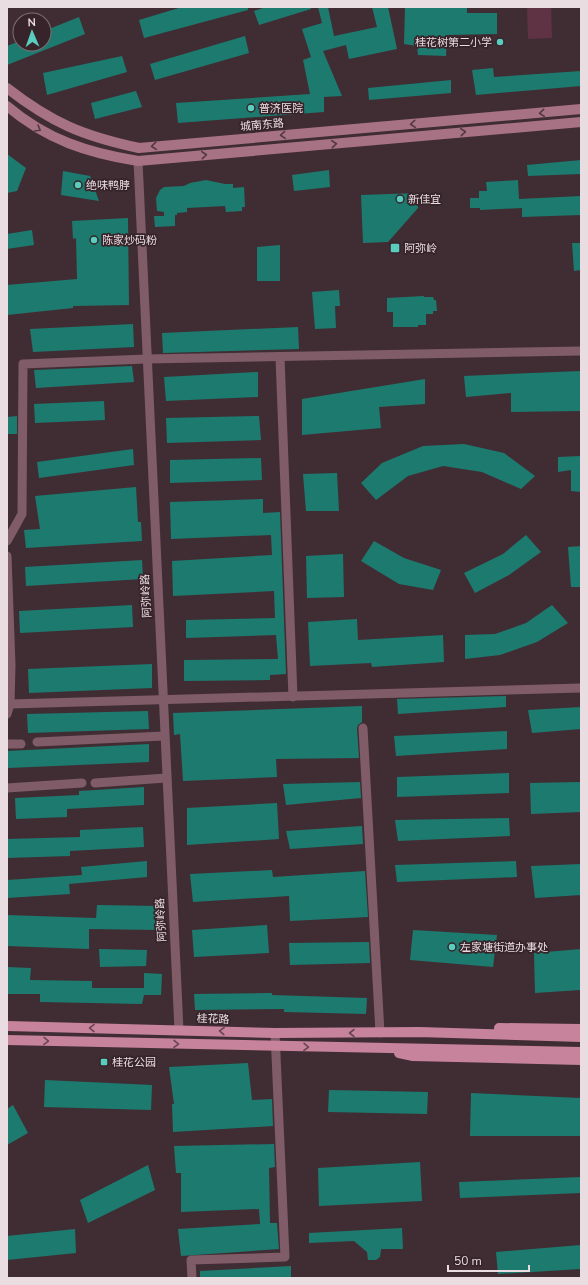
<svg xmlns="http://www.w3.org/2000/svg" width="588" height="1285" font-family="'Nunito Sans','Noto Sans SC',sans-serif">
<rect width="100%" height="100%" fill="#402d34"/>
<path fill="#5f3343" d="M527,7H551L552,38L528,39Z"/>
<g fill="#1d7a6f">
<path d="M182,7H248V10L144,38L139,20Z"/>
<path d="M266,7H311V9L259,25L254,11Z"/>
<path d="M318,7H328L334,36L377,27L372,7H388L397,49L349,59L346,45L323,51L342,96L324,97V112L178,123L176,103L310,94L303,60L311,57L302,29L322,23Z"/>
<path d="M405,7H467V13H497V34L447,35L446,56L418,55L417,46L404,44Z"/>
<path d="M79,17L85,34L7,65V46L20,41V44H44V31Z"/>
<path d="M245,36L249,53L155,80L150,64Z"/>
<path d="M122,56L127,72L47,95L43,73Z"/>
<path d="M493,68L494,77L581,71V86L476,95L472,70Z"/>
<path d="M451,80V93L369,100L368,88Z"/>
<path d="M136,91L142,107L95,119L91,103Z"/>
<path d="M7,154L26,168L17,191L7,193Z"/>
<path d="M581,160V174L528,176L527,165Z"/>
<path d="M329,170L330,187L294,191L292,175Z"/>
<path d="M63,171L90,176L99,201L61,195Z"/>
<path d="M206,180L225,184H233V188L244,187L245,207H242V211L226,212L225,206L187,208V212L177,213V215H175V226L155,227L154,216H164V212L157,211L156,198L160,190L164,187L184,186L190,183Z"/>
<path d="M518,180L519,199L581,196V215L522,217V208L480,210V208H470V198H479V191H487L486,182Z"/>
<path d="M418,193V208L388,242L363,243L361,195Z"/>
<path d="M128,218L129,305L73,306V308L7,315V285L77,279L76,238L73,239L72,221Z"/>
<path d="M32,230L34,245L7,249V234Z"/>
<path d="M572,243H581V270L574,271Z"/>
<path d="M280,245V281H257V247Z"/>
<path d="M339,290L340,306H335L336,328L315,329L312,292Z"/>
<path d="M424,296V297H433L434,300H436L437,311H433V314H426V325H418V327H393V312H387V298Z"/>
<path d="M133,324L134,347L33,352L30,329Z"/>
<path d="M298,327L299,349L163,353L162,333Z"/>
<path d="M132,366L134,382L36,388L34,370Z"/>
<path d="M581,371V411L511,412V393L466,397L464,376Z"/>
<path d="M258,372V397L166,401L164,377Z"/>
<path d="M425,379V404L379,407L381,428L302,435V399Z"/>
<path d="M104,401L105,420L35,423L34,404Z"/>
<path d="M17,416V434H7V417Z"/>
<path d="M259,416L261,440L167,443L166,418Z"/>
<path d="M464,444L504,453L535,476L521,489L482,472L443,466L408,476L376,500L361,483L382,463L423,446Z"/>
<path d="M133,449L134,465L39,478L37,462Z"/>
<path d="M581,456V492L571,491V470L558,472V457Z"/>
<path d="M261,458L262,480L170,483V460Z"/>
<path d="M337,473L339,511H306L303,474Z"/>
<path d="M136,487L138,522H141L142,541L26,548L24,530L40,529L35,496Z"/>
<path d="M263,499V513L280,512L286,674L270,675V680L184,681V660L278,659L276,635L186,638V620L275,618L274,591L173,596L172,561L272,555L271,535L171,539L170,502Z"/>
<path d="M526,535L541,552L509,575L475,593L464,573L503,554Z"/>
<path d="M374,541L404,558L441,570L433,590L399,584L361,561Z"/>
<path d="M581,546V587H571L568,547Z"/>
<path d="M343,554L344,597L307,598L306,556Z"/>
<path d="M142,560L143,579L26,586L25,567Z"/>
<path d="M132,605L133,627L20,633L19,611Z"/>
<path d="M552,605L568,623L537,642L500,655L465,659V635L495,634L526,623Z"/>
<path d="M357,619L358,640L443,635L444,662L372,667L371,663L310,666L308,622Z"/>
<path d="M152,664V688L29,693L28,669Z"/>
<path d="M506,696V707L398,714L397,699Z"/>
<path d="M362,706V722L358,725L357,728L359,758L276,759L277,777L183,781L180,734L174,735L173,713Z"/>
<path d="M581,707V729L532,733L528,710Z"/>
<path d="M148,711L149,729L28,733L27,714Z"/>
<path d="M507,731V749L396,756L394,736Z"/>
<path d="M149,744V762L8,768L7,751Z"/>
<path d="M509,773V793L397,797V777Z"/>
<path d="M360,782L361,798L286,805L283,784Z"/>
<path d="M581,782V812L531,814L530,783Z"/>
<path d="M144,787V805L67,809V817L16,819L15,798L79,795V791Z"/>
<path d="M277,803L279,839L187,845V808Z"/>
<path d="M509,818L510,836L398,841L395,820Z"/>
<path d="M362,826L363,844L290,849L286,831Z"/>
<path d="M143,827L144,847L70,851V856L7,858V839L80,837V830Z"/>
<path d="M147,861V877L69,884L70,894L7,898V880L82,875L81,867Z"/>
<path d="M516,861L517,877L397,882L395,865Z"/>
<path d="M581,864V895L535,898L531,866Z"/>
<path d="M272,870L273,877L365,871L368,917L290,921L289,896L193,902L190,874Z"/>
<path d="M97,905L159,906L158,930L89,929V949L7,946V915L96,918Z"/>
<path d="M267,925L269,953L194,957L192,930Z"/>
<path d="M413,930L497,935L493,967L410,960Z"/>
<path d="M369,942L370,963L290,965L289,943Z"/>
<path d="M99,949L147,950L146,966L100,967Z"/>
<path d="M581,949L580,990L535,993L534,953Z"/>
<path d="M7,967L31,968L30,980L92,981V988H144V973L162,974L161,995H144L142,1004L40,1002V994H7Z"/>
<path d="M272,993V995L367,998L366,1014L284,1012V1009L195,1010L194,994Z"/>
<path d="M248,1063L252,1100L272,1099L273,1126L173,1132L172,1104H174L169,1067Z"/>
<path d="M45,1080L152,1085L151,1110L44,1107Z"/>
<path d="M329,1090L428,1092L427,1114L328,1112Z"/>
<path d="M471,1093L581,1098V1136H470Z"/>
<path d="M13,1105L28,1133L7,1145V1109Z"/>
<path d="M274,1144L275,1167L269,1168L270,1223H277L279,1249L181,1256L178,1229L260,1224L259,1209L181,1212V1173H176L174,1146Z"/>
<path d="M420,1162L422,1201L319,1206L318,1168Z"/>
<path d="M148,1165L155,1190L88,1223L80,1200Z"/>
<path d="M581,1177V1193L460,1198L459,1182Z"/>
<path d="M402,1228L403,1249H381L380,1257L376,1260H368L367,1252L354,1241L309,1243V1233Z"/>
<path d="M75,1229L76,1253L7,1260V1236Z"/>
<path d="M581,1245V1269L498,1274L496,1252Z"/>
<path d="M291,1266V1278H200V1271Z"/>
</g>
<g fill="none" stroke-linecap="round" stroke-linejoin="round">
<g stroke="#7f5c68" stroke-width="9">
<path d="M138,161L179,1030"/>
<path d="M280,357L293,697"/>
<path d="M7,541L22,514L23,364L146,359L581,351"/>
<path d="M7,556L11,665L10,704L7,714"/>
<path d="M10,704L581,688"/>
<path d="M363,728L380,1033"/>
<path d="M37,742L164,736"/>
<path d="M7,744H21"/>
<path d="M95,783L166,778"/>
<path d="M7,788L82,783"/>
<path d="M192,1278L191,1260L285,1257L275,1033"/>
</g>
<g stroke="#a87285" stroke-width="10">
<path d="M7,88C52,123 83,136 139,148L581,109"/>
<path d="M7,106C47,140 88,153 138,161L581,122"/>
</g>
<g stroke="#c7839b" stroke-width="10">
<path d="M7,1026L275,1033L419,1032L581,1037"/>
<path d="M499,1028L581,1029"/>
<path d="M7,1040L581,1052"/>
<path d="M399,1053L413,1056L581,1060"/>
</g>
</g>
<defs><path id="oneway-chevron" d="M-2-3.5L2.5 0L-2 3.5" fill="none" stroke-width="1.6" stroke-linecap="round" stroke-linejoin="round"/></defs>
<g stroke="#523841">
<use href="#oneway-chevron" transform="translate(542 113) rotate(175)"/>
<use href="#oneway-chevron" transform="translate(413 124) rotate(175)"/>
<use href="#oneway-chevron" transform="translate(38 129) rotate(30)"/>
<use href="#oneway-chevron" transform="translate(463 132) rotate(-5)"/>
<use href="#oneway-chevron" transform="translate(283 135) rotate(175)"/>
<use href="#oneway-chevron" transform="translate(334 144) rotate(-5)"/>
<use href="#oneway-chevron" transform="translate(154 146) rotate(175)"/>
<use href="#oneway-chevron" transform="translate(204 155) rotate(-5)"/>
</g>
<g stroke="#694552">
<use href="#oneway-chevron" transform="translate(92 1028) rotate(-179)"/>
<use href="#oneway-chevron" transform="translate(222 1031) rotate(-178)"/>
<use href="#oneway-chevron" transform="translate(352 1033) rotate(-180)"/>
<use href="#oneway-chevron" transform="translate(46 1041) rotate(1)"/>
<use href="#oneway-chevron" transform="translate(176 1044) rotate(1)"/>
<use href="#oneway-chevron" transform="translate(306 1047) rotate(1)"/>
</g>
<g fill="#59cebe" stroke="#36242a" stroke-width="1.5">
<circle cx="500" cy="42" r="4"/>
<circle cx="251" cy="108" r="4"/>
<circle cx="78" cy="185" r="4"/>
<circle cx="400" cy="199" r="4"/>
<circle cx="94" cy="240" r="4"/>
<rect x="390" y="243" width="10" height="10" rx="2"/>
<circle cx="452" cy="947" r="4"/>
<rect x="100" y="1058" width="8" height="8" rx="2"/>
</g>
<g text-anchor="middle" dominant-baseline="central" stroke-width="3.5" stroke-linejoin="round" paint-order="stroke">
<g font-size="11" fill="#eadde1" stroke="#36242a" text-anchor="start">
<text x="492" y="42" text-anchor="end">桂花树第二小学</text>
<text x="259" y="108">普济医院</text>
<text x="86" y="185">绝味鸭脖</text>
<text x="408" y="199">新佳宜</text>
<text x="102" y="240">陈家炒码粉</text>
<text x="404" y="248">阿弥岭</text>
<text x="460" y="947">左家塘街道办事处</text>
<text x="112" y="1062">桂花公园</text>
</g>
<g font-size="11" fill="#eadde1" stroke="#36242a">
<text transform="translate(262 125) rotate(-5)">城南东路</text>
<text transform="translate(146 596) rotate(-93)">阿弥岭路</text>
<text transform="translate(161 920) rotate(-93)">阿弥岭路</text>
<text transform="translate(213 1019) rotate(2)">桂花路</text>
</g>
</g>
<rect width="588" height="1285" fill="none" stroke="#eadde1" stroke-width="16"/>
<g transform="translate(32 32) rotate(358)"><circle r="19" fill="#36242a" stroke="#7e6e73"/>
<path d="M0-3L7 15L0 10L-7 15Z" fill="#59cebe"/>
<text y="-6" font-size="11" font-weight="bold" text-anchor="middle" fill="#eadde1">N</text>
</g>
<path d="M448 1265v6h81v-6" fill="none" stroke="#eadde1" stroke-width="2"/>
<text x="454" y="1265" font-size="12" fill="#eadde1" stroke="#36242a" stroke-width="3" paint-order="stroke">50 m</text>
</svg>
